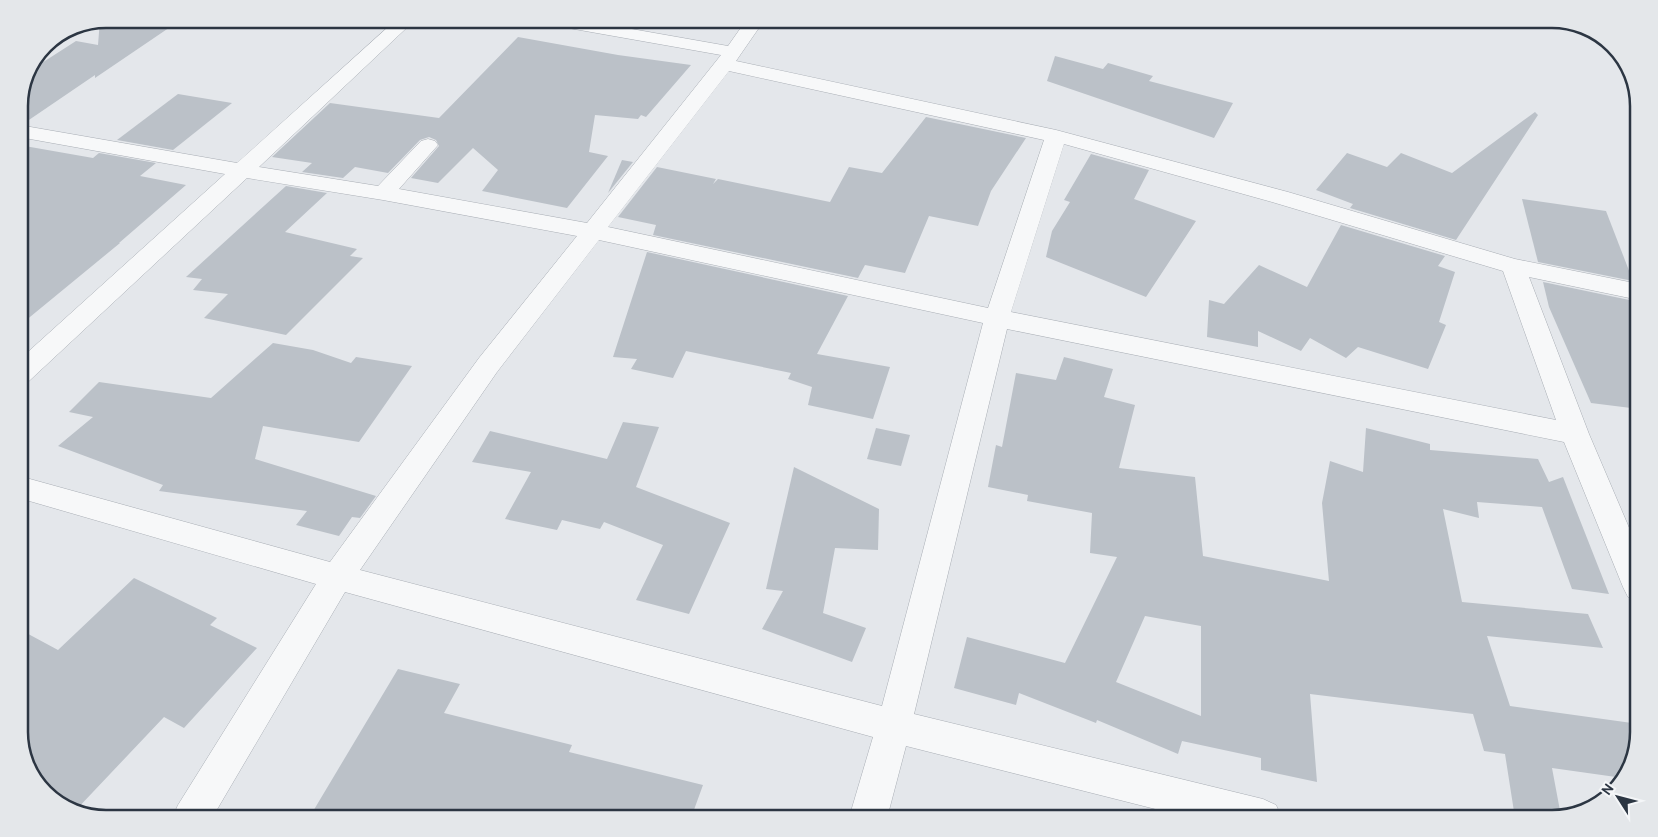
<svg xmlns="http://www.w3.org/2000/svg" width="1658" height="837" font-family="Overpass,sans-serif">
<rect width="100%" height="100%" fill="#e4e7eb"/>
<g fill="#bbc1c8" fill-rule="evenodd">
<path d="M106,19H182L95,78V75L23,124L19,123V100L34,68L76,41L98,45L100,20Z"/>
<path d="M518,37L618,55L691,65L646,117L641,115L638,119L595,115L589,152L608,156L567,208L482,191L498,170L473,148L438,183L411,178L439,146L436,140L429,137L420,140L388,173L355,167L343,178L302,172L312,163L272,157L330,103L439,118Z"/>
<path d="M1055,56L1103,69L1108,63L1153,76L1149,81L1233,103L1214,138L1047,81Z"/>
<path d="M178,94L232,103L173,150L117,140Z"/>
<path d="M1535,112L1538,115L1456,240L1350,208L1353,204L1316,190L1347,153L1387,167L1401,153L1452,173Z"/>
<path d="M926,117L1026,138L991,191L978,226L929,216L905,273L865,265L858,278L653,235L656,225L618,217L657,167L716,179L713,184L718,179L830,202L849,167L882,173Z"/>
<path d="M19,145L93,158L99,153L156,163L140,176L186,185L119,243H120L19,326Z"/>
<path d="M1091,154L1149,170L1134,199L1196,221L1146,297L1046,257L1052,231L1070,202L1064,200Z"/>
<path d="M622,160L633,162L608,193Z"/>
<path d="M286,186L327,193L285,232L357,249L350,256L363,258L286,335L204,318L228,294L193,290L202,279L186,277Z"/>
<path d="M1522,199L1606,211L1633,281L1538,262Z"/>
<path d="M1341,225L1445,256L1438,266L1455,272L1439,322L1446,325L1428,369L1358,347L1346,358L1310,338L1301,351L1258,331V347L1207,337L1209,300L1224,304L1259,265L1307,287Z"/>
<path d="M647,252L848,296L817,354L890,367L873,419L808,405L812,387L788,379L791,373L686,351L673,378L631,369L637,359L613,357Z"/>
<path d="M1543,282L1639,302V409L1591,403L1549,307Z"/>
<path d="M273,343L313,350L351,363L356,357L412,366L359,442L263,426L255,459L376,496L360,518L352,517L339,536L296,525L307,511L159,491L163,485L58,446L93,417L69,412L99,382L211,398Z"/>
<path d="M1064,357L1113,369L1104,397L1135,405L1119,468L1195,477L1203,556L1329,581L1322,503L1330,461L1363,472L1366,428L1430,444V450L1538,459L1549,482L1563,477L1609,594L1572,589L1542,507L1477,502L1479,518L1443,509L1462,602L1588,614L1603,648L1487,636L1510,706L1639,724L1630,770L1623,778L1552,768L1561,816L1553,818H1515L1505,754L1484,751L1473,714L1310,694L1317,782L1261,770V758L1182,741L1178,754L1097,720L1096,723L1019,693L1016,705L954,688L967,637L1065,663L1117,557L1090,553L1092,513L1027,501L1028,495L988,487L996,445L1002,447L1016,373L1056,380ZM1145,616L1201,626V716L1116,682Z"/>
<path d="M623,422L659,427L636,487L730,523L689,614L636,600L663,545L604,522L600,529L562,520L557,530L505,519L531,472L472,462L490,431L607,459Z"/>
<path d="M876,428L910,435L901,466L867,459Z"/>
<path d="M794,467L879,509L878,550L835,548L823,613L866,628L852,662L762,629L783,591L766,589Z"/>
<path d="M134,578L217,618L210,625L257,648L184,728L164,717L75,811L68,809L34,780L19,737V629L58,650Z"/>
<path d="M398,669L460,684L444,713L572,745L569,752L703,785L691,818H309Z"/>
</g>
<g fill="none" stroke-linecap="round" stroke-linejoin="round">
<g stroke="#a9aeb5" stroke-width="1">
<path id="street" d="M397,19H416L259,167L378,186L421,141L428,139L435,141L438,145L399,189L587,223L721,55L546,24L540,23L537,19H575L728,46L747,19H765L736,61L1056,130L1288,192L1515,259L1639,284V300L1529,277L1589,434L1639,551V600L1628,597L1623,587L1564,442L1007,329L914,714L1263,799L1276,805L1282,818H1191L906,746L887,818H849L873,737L345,592L212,818H172L178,805L316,584L19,498V476L330,562L479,358L577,236L383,200L247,178L28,382L19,384V360L225,174L19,137V125L237,163ZM729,71L1044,140L988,308L608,227ZM1064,144L1272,202L1503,271L1556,420L1011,312ZM599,240L983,323L882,706L360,570L497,372Z"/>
</g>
<use href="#street" fill="#f7f8f9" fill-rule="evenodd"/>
</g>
<path d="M0 0H1658V837H0ZM106 28H1552A78 78 0 0 1 1630 106V732A78 78 0 0 1 1552 810H106A78 78 0 0 1 28 732V106A78 78 0 0 1 106 28Z" fill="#e4e7ea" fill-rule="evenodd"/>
<path fill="none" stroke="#2c3643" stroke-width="2.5" d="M106 28H1552A78 78 0 0 1 1630 106V732A78 78 0 0 1 1552 810H106A78 78 0 0 1 28 732V106A78 78 0 0 1 106 28Z"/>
<g transform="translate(1618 797) rotate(306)" stroke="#f4f6f8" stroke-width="4" paint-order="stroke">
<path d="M0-4L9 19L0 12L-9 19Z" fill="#2c3643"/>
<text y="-8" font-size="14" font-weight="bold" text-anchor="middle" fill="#2c3643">N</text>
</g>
</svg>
